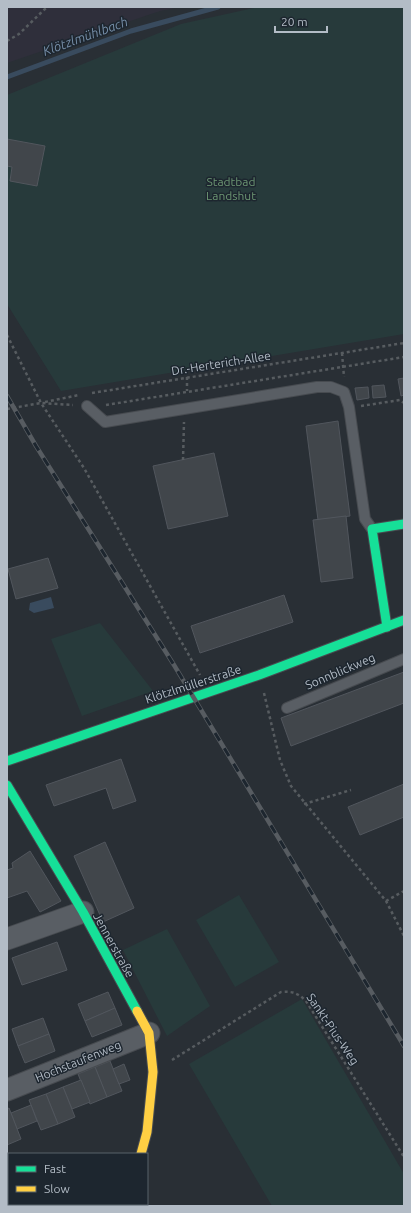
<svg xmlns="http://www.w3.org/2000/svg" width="411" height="1213" font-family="Ubuntu,sans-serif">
<rect width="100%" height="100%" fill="#292f35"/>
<path fill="#2f2f3b" d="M7,7H180L160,11L7,63Z"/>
<g fill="#273a3b">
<path d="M258,7H404V334L61,391L7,304V95L181,24Z"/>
<path d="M100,623L153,691L82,716L51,639Z"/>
<path d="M239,895L279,962L235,987L196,920Z"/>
<path d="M167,929L210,1006L167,1036L123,950Z"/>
<path d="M302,999L404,1174V1206H272L189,1064Z"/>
</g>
<path fill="#394b5e" d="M51,597L54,608L34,613L29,610L30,603Z"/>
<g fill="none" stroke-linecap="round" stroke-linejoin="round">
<path stroke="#394b5e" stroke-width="5" d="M7,77L131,31L218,7"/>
</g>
<g fill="#41464b" stroke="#51565d">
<path d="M7,139L45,146L37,186L10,181L12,167L7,166Z"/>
<path d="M404,378V395L401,396L398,379Z"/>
<path d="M384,385L386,397L373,398L372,386Z"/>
<path d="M368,387L369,398L357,400L355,388Z"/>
<path d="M338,421L350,516L318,520L306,426Z"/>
<path d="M214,453L228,516L168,529L153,466Z"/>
<path d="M346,516L353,578L321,582L313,520Z"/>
<path d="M48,558L58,588L16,599L8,569Z"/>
<path d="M284,595L293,622L200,653L191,626Z"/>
<path d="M404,672V703L291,746L281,718Z"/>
<path d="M121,759L136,801L113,809L106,788L54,806L46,785Z"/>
<path d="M404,784V817L360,835L348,807Z"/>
<path d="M105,842L134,908L103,922L74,856Z"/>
<path d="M30,851L61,901L40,912L27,891L7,898V870L13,868L12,863Z"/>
<path d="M57,942L67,970L22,985L12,958Z"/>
<path d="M108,992L115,1008L85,1021L78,1004Z"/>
<path d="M115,1008L122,1025L92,1037L85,1021Z"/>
<path d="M43,1018L49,1034L18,1046L12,1029Z"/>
<path d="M49,1034L55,1051L25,1063L18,1046Z"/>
<path d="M110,1061L122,1091L107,1097L95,1067Z"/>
<path d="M124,1064L130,1080L119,1084L113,1069Z"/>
<path d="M95,1067L107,1097L90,1104L78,1074Z"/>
<path d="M81,1080L90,1102L72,1109L63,1087Z"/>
<path d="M63,1087L75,1117L58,1124L46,1094Z"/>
<path d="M46,1094L58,1124L41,1130L29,1100Z"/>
<path d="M31,1105L37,1121L17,1129L11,1113Z"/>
<path d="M9,1108L21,1139L7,1145V1109Z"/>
<path d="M9,1182V1203L7,1204V1183Z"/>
<path d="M9,1203L33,1204L34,1206H7Z"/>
</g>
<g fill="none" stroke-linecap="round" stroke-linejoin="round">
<g stroke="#474b50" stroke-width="12">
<g id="lane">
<path d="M87,406L105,422L317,387H331L344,392L349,407L365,519L372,529"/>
<path d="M287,708L404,659"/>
</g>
</g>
<g stroke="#474b50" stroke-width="23">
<g id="street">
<path d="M7,939L83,912"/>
<path d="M7,1090L149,1033"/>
<path d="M95,1206L99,1204"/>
</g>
</g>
<g stroke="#474b50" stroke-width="11">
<g id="fast">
<path d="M387,627L372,529L404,524"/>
<path d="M7,761L259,675L404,620"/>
<path d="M7,785L83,912L137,1011"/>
</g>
</g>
<g stroke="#474b50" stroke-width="11">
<path id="slow" d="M137,1011L149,1033L153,1072L147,1132L141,1154"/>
</g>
<g stroke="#575c60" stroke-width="2.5" stroke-dasharray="3 3" stroke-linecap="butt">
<path d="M7,41L19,34L47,7"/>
<path d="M7,335L41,403L84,468L200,675"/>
<path d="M342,353L344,377"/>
<path d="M187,377V391"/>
<path d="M92,393L404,343"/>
<path d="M45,402L79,395"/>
<path d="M106,405L404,357"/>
<path d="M361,406L400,400L404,403"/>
<path d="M7,409L41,403L73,405"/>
<path d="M183,460L184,422"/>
<path d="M264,693L280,760L291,786L386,901L404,936"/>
<path d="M304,804L351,790"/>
<path d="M386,901L404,891"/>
<path d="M172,1060L281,992C292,991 298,993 306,1001L404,1157"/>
</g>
<use href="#lane" stroke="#595e64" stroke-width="10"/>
<use href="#street" stroke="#595e64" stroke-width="21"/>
<use href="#fast" stroke="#16e098" stroke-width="9"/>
<use href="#slow" stroke="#ffcf43" stroke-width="9"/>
<g stroke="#575c61" stroke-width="4.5">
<path id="rail" d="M7,396L36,446L174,665L404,1046"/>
</g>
<use href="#rail" stroke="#1d262f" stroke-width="3" stroke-dasharray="9" stroke-linecap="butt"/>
</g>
<g text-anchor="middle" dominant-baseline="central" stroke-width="3" stroke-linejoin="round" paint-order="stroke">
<g font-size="12" fill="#6c9673" stroke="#1d262f">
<text x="231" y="181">Stadtbad<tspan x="231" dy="14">Landshut</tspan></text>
</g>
<g font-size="12" fill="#b3bcc6" stroke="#1d262f">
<text transform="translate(221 363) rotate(-9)">Dr.-Herterich-Allee</text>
<text transform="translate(340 671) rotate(-23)">Sonnblickweg</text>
<text transform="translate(193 684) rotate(-18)">Klötzlmüllerstraße</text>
<text transform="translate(114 945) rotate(61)">Jennerstraße</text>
<text transform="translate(333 1029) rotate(56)">Sankt-Pius-Weg</text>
<text transform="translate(78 1061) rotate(-22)">Hochstaufenweg</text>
</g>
<g font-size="13" font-style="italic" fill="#768ea8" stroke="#1d262f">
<text transform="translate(85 36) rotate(-20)">Klötzlmühlbach</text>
</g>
</g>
<rect width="411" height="1213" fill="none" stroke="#b3bcc6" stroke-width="16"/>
<rect x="8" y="1153" width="140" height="52" fill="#1d262f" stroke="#59626b"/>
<rect x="16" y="1166" width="20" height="6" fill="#16e098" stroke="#59626b"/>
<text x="44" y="1173" font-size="12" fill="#b3bcc6">Fast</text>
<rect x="16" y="1186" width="20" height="6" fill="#ffcf43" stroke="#59626b"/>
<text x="44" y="1193" font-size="12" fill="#b3bcc6">Slow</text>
<path d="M275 26v6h52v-6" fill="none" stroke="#b3bcc6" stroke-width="2"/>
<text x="281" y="26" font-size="12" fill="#b3bcc6" stroke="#1d262f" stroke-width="3" paint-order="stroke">20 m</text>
</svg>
